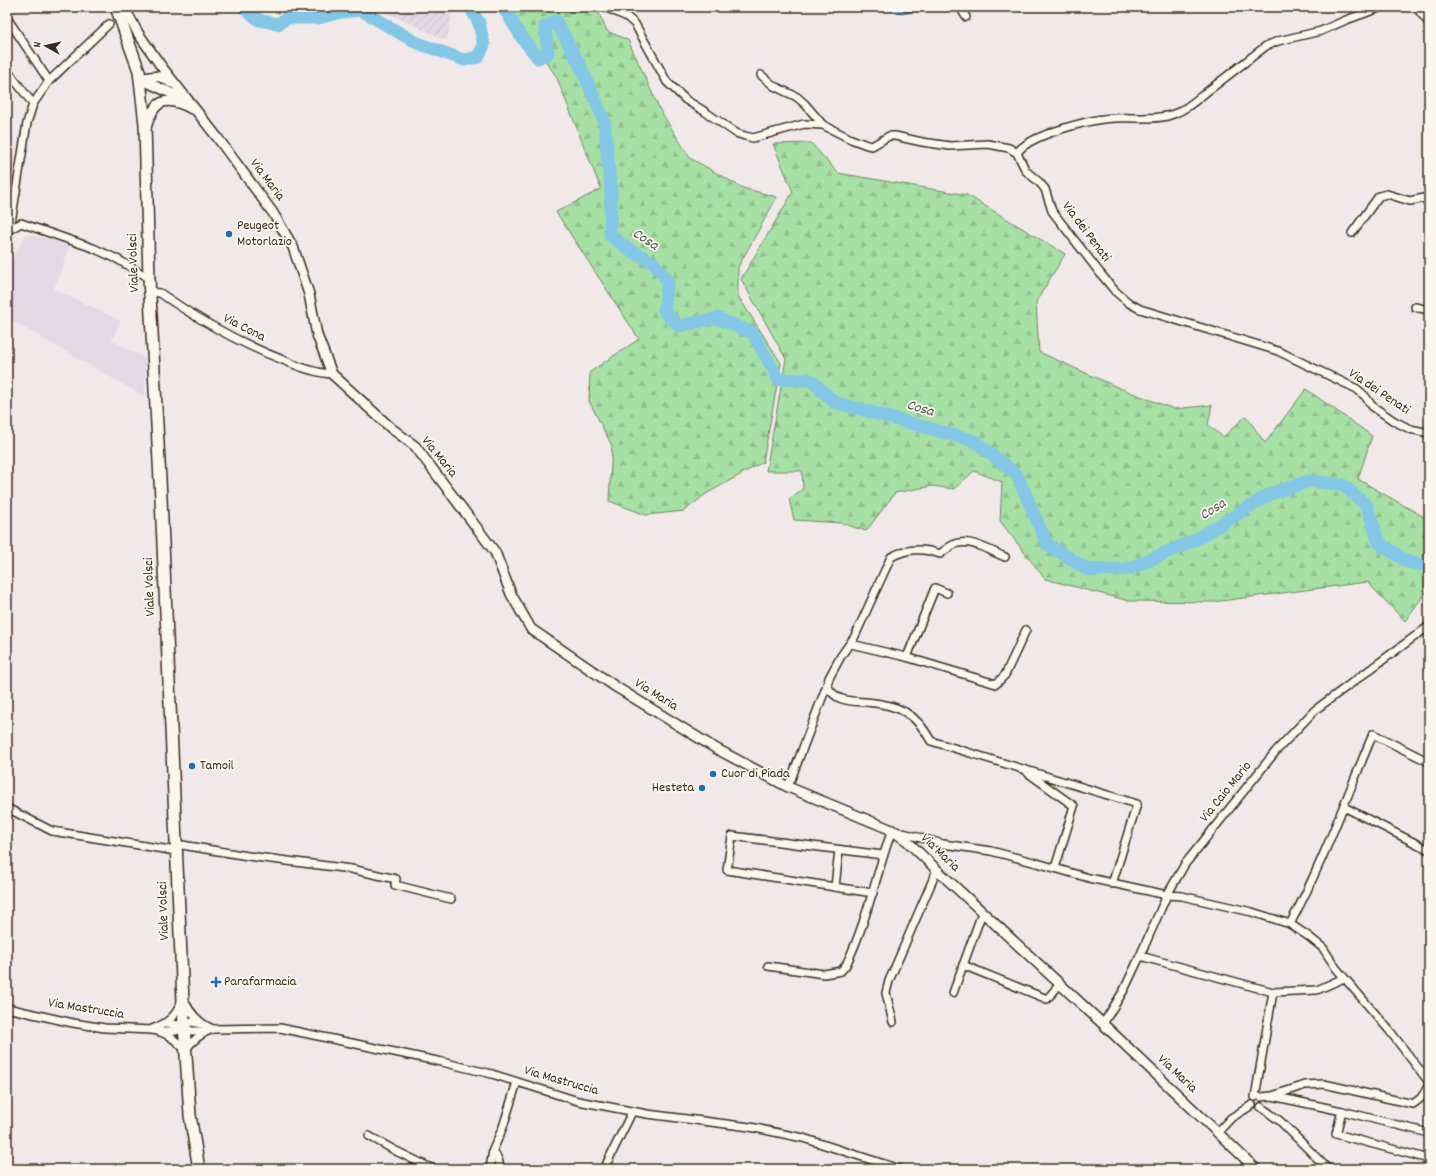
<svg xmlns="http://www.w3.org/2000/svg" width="1436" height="1176" font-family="Dekko,sans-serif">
<defs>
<pattern id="industrial-furrows" width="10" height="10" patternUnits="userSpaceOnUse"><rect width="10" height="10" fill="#e5d8e5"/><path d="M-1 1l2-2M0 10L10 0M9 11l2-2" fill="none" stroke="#c5bac4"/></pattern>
<pattern id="forest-firs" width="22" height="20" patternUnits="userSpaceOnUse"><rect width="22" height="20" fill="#a6e0a5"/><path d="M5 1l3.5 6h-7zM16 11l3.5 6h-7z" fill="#90c08e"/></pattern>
<pattern id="water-rules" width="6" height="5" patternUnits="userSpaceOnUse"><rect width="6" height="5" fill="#84c6e5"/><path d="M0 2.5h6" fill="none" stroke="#73aac4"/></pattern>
</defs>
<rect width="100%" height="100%" fill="#f1e9e9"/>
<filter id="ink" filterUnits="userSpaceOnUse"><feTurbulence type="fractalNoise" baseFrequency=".025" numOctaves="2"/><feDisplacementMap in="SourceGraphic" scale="8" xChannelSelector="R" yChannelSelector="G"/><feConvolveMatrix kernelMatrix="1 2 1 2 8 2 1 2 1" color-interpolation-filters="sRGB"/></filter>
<g filter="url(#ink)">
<path fill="#e5d8e5" d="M26,234L71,244L54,289L121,321L112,340L146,359L145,397L7,318V271Z"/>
<path fill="url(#industrial-furrows)" d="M375,7H453L447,41Z"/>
<g fill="url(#forest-firs)" stroke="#708562">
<path d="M508,7H596L607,31L628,40L660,110L690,158L743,188L777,197L738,267V296L781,363L763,462L706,494L684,511L646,515L609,501L612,446L589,401L590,372L639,339L556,212L601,189L556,76Z"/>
<path d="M811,143L838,173L967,195L1065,254L1036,302L1039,352L1117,387L1174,409L1212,405L1208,425L1223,437L1246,416L1265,443L1306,389L1372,436L1358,479L1429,520V588L1405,621L1367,582L1213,602L1129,601L1045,579L1000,521L1002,482L974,471L954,489L932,486L895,493L866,531L841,523L794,520L789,499L803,489L802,471H766L786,359L741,279L793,192L773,144Z"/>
</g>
<path fill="url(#water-rules)" stroke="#678895" d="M883,7H920C904,17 900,15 883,7Z"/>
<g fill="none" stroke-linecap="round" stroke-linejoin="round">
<g stroke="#84c6e5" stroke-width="13">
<path d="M243,7L259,20L278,24L287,18H318L341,12L361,10L415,42L464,60L478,57L484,45L479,23L470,7"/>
<path d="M502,7L507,13L522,38L538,58L548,53L545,27L556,21L581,67L604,120L611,190L610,235L631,251L653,262L668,281L664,311L679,326L717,318L753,333L778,379L811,380L834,402L975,441L1017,475L1047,544L1088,570L1129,569L1197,539L1270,494L1309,481L1343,485L1367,506L1379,543L1408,562L1429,566"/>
</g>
<g stroke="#3b2a1e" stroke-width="10">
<g id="minor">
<path d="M605,7L627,17L635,24L667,82L686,100L704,111L736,133L745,136L753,138L804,124L823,125L851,139L867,145L872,146L889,136H895L922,142L950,146L988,144L1009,148L1017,153"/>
<path d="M960,7L966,17"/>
<path d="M1382,7L1346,20L1321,31L1278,41L1266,46C1249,59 1231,73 1213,87C1199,97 1185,112 1167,116C1150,120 1133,117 1116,118C1094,118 1028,135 1017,153L1026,171L1039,182L1045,189L1052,211L1100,273L1115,291L1129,303L1140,309L1278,351L1357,389L1365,396L1372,406L1394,421L1410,429L1429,433"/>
<path d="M1416,7L1429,23"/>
<path d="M7,18L49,81"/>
<path d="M7,70L33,104"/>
<path d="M761,75L774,86L797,97L805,104L823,125"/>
<path d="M10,229L27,123L33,104L49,81L109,24"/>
<path d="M9,230L21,223L93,248L117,259L149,278"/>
<path d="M1352,233L1379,196L1387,194L1410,201L1424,198L1429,204"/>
<path d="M150,292L160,293C199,320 239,343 283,360C299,367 315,373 332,374"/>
<path d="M1415,307L1429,310"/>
<path d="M1005,557C990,551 969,537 953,545C949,547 944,551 940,554C923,548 908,548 891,557L855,636L841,656L829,678L827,685C835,702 850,701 866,702C879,703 893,705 905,712C916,718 925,730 931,741L1137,804L1112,884"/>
<path d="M851,644L906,657L996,684L1005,675L1026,630"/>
<path d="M907,657L935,588L947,593"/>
<path d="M1028,773L1074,806L1055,868"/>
<path d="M788,787L827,685"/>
<path d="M1344,807L1429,850"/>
<path d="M7,808L52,831L176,851"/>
<path d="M176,844L248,856L351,869L396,879L395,885L451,899"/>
<path d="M835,887L839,850"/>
<path d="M873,893L727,870L732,836L883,855"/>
<path d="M1290,924C1323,863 1346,798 1373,734L1429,762"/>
<path d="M1140,956L1273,992L1317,990L1344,978"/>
<path d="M963,965L1047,999L1060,984"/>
<path d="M768,966L824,974L841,971L846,965C867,922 876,874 892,830L943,844L991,851L1037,863L1089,878L1167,895L1182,896L1252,912L1290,924L1308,936L1323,948L1336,968L1389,1030L1429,1082"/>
<path d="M953,993L982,913"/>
<path d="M185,1002C191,1014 200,1024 213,1029"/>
<path d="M7,1008L73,1023L105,1028L152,1030C166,1032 175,1039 185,1050C193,1040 201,1033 213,1029L280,1028L442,1062L492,1074L578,1101L647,1114L750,1127L803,1138L900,1169"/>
<path d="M893,1022L886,993L889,981L937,870"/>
<path d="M166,1024L184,1025L192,1022L201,1024"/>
<path d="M1103,1024L1124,990L1140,956L1167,895L1185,864L1276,751L1315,710L1429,626"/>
<path d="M152,1029C166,1024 176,1017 181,1002"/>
<path d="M163,1032L176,1031L184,1028L192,1031H205"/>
<path d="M1272,1096L1342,1111L1429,1133"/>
<path d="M1255,1097L1273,992"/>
<path d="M1261,1097L1272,1096L1305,1085L1324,1084L1413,1104L1421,1098L1429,1085"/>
<path d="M1261,1107L1280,1121L1328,1169H1330"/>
<path d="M1342,1111L1336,1134L1429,1159"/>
<path d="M1218,1132L1231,1118L1252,1105"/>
<path d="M369,1136L396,1151L433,1169"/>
<path d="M490,1169L493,1150"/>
<path d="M499,1169C501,1162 496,1156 493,1150L503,1127L517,1082"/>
<path d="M604,1169L632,1112"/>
</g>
</g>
<g stroke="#3b2a1e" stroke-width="12">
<g id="tertiary">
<path d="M124,7L138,33L161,66L217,137L273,213L293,247L309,294L317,335L332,374L391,428L415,446L495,552L511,594L531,629L616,687L715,748L788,787L892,830L907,841L937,870L1103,1024L1256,1169"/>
<path d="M140,79L173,94L184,102"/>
<path d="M140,79C153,76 160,74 171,83"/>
<path d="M146,128C154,99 166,95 192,109"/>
</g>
</g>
<g stroke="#3b2a1e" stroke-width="14">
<path id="secondary" d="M116,7L139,71L145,124L149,278L161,498L184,1025L190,1115L199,1169"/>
</g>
<use href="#minor" stroke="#fbf7ec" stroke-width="7"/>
<use href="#tertiary" stroke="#fbf7ec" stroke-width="9"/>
<use href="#secondary" stroke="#fbf7ec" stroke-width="11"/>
</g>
</g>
<g fill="#1f6fb2" stroke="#fbf7ec" stroke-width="1.5">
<circle cx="229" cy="234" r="4"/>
<circle cx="192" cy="766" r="4"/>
<circle cx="713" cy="774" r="4"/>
<circle cx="702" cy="788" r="4"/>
<path d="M214 976h4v4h4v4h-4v4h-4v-4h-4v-4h4z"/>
</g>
<g text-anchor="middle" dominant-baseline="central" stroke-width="3.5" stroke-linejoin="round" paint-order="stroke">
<g font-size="14" fill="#3b2a1e" stroke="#fbf7ec">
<text transform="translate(267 180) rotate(53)">Via Maria</text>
<text transform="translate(1086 232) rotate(53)">Via dei Penati</text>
<text transform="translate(134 263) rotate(-92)">Viale Volsci</text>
<text transform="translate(244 328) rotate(27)">Via Cona</text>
<text transform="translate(1379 392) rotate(34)">Via dei Penati</text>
<text transform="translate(439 457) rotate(51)">Via Maria</text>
<text transform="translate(150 587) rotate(-92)">Viale Volsci</text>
<text transform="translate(656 695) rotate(32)">Via Maria</text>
<text transform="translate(1226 792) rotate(-51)">Via Caio Mario</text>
<text transform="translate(940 853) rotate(44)">Via Maria</text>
<text transform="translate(164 911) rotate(-92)">Viale Volsci</text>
<text transform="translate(86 1009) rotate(9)">Via Mastruccia</text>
<text transform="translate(1177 1074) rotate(43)">Via Maria</text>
<text transform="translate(561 1081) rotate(16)">Via Mastruccia</text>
</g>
<g font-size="14" fill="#3b2a1e" stroke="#fbf7ec" text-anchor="start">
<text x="237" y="226">Peugeot<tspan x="237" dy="16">Motorlazio</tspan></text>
<text x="200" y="766">Tamoil</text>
<text x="721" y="774">Cuor di Piada</text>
<text x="694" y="788" text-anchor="end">Hesteta</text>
<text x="224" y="982">Parafarmacia</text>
</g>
<g font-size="15" font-style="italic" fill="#51595a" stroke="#fbf7ec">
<text transform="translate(645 240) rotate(33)">Cosa</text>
<text transform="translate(920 409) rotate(16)">Cosa</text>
<text transform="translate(1213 510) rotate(-32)">Cosa</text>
</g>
</g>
<rect width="1436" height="1176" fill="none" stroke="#fbf7ec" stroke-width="24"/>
<rect x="12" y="12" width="1412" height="1152" fill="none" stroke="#3b2a1e" stroke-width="1.5" filter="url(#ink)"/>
<g transform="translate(46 46) rotate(278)" stroke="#fbf7ec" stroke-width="3" paint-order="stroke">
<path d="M0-3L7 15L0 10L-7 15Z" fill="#3b2a1e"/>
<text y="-6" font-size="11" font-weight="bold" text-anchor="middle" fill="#3b2a1e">N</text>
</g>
</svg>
